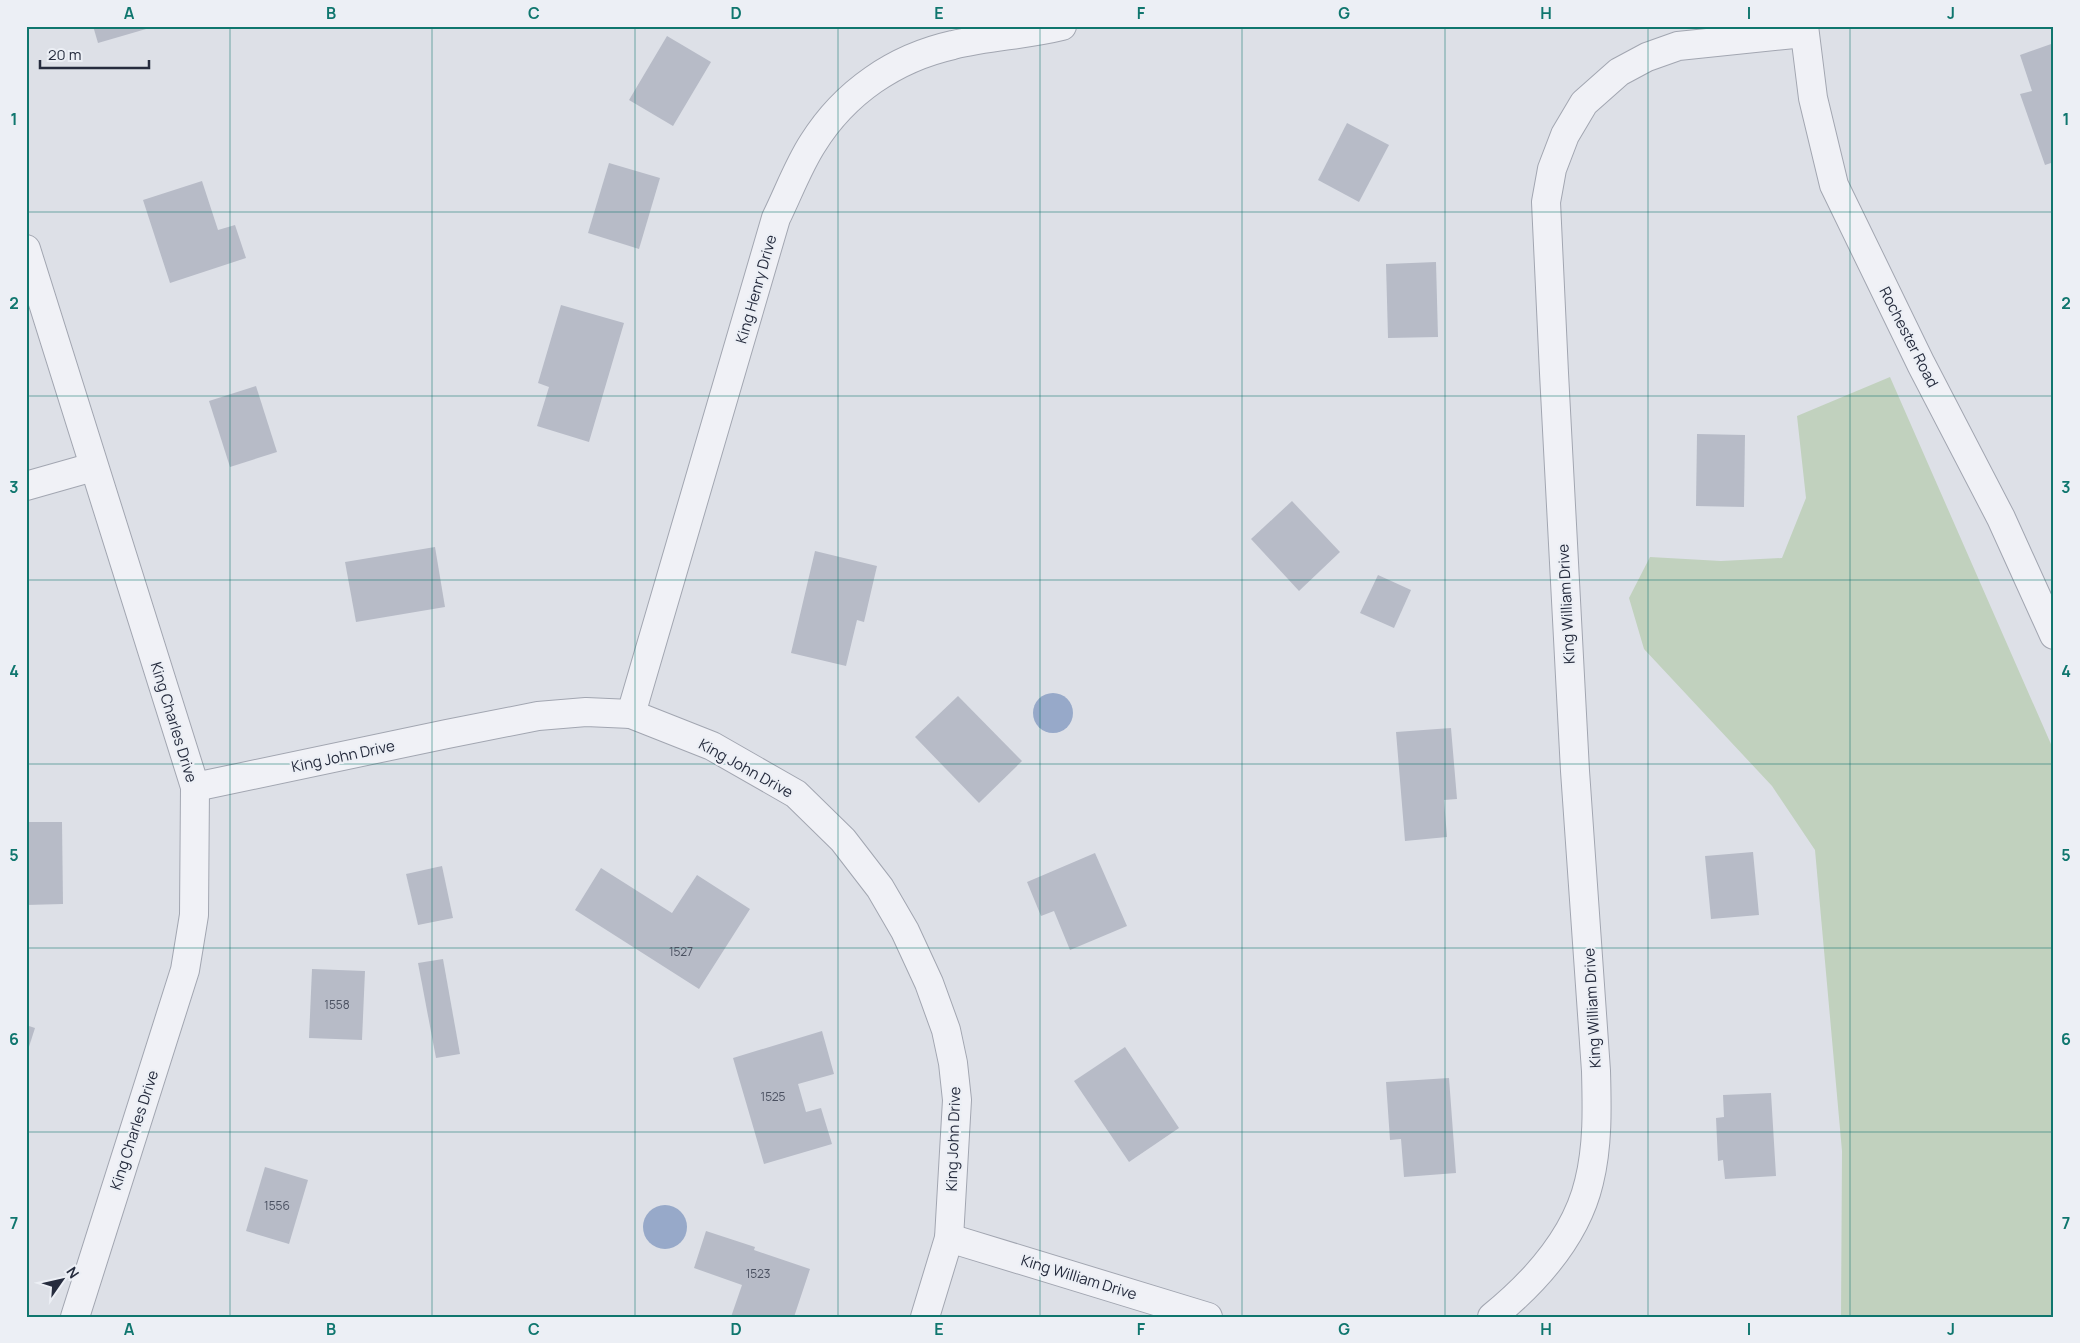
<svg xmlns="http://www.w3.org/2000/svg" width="2080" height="1343" font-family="Manrope,sans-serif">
<rect width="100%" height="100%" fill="#dde0e7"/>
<path fill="#c1d1be" d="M1890,377L2054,751V1317H1841L1842,1151L1815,850L1772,786L1644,649L1629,598L1650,557L1721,561L1782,558L1806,498L1797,416Z"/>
<g fill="#97a9c9">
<circle cx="1053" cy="713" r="20"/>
<circle cx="665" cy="1227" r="22"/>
</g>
<g fill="#b7bbc7">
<path d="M93,26H153V27L98,43Z"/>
<path d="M667,36L711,62L673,126L629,100Z"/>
<path d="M2054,43V162L2045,165L2020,94L2032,91L2020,55Z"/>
<path d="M1347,123L1389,145L1359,202L1318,180Z"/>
<path d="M609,163L660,178L639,249L588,233Z"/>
<path d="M202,181L218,230L235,225L246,258L170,283L143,200Z"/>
<path d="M1436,262L1438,337L1388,338L1386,264Z"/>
<path d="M561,305L624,323L589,442L537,426L549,387L538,383Z"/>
<path d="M256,386L277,452L230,467L209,401Z"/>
<path d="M1697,434L1745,435L1744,507L1696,506Z"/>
<path d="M1292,501L1340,552L1299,591L1251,539Z"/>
<path d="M435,547L445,607L356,622L345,562Z"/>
<path d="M815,551L877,566L864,622L857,620L846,666L791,653Z"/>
<path d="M1378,575L1411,590L1394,628L1360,613Z"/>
<path d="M958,696L1022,761L979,803L915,737Z"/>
<path d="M1451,728L1457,799L1444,800L1447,837L1405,841L1396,732Z"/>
<path d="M26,822H62L63,904L26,905Z"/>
<path d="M1753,852L1759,915L1711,919L1705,856Z"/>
<path d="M1095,853L1127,926L1070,950L1054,911L1041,916L1027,882Z"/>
<path d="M442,866L453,918L418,925L406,874Z"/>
<path d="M601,868L672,913L697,875L750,909L699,989L575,910Z"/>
<path d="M443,959L460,1054L436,1058L418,963Z"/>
<path d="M312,969L365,971L362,1040L309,1038Z"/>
<path d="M26,1025L35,1028L27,1053H26Z"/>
<path d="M822,1031L834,1074L798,1084L806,1112L821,1108L832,1144L764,1164L733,1058Z"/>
<path d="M1125,1047L1179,1128L1129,1162L1074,1081Z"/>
<path d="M1449,1078L1456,1173L1404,1177L1401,1139L1390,1140L1386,1082Z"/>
<path d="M1771,1093L1776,1176L1725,1179L1723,1160L1718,1161L1716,1118L1724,1117L1723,1095Z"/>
<path d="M265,1167L308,1180L289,1244L246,1231Z"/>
<path d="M706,1231L755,1247L754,1250L810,1269L794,1317H731L742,1285L694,1268Z"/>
</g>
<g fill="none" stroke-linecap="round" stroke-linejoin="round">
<g stroke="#a2a6b1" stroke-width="30">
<g id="minor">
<path d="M1804,26L1813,98L1834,185L1921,364L2001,518L2054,635"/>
<path d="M26,249L195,787L194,915L185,970L75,1317"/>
<path d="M26,486L93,467"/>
<path d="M631,714L776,218C788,194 798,166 813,143C845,92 895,58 953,45C989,36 1026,35 1062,26"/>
<path d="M195,787L447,734L538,716L586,712L631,714L712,746L796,794L843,840L880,888L905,931L929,983L946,1030L953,1063L957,1100L949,1238L925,1317"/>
<path d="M949,1238L1208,1317"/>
<path d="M1492,1317C1535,1282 1576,1237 1589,1182C1598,1146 1597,1108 1596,1071L1575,771L1554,373L1546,202L1552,169L1565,135L1584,103L1619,72L1647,57L1678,46L1804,33"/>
</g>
</g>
<use href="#minor" stroke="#f0f1f6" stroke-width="28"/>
</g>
<path fill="none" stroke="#0f766e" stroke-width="1" stroke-opacity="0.55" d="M230,26V1317M432,26V1317M635,26V1317M838,26V1317M1040,26V1317M1242,26V1317M1445,26V1317M1648,26V1317M1850,26V1317M26,212H2054M26,396H2054M26,580H2054M26,764H2054M26,948H2054M26,1132H2054"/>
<g text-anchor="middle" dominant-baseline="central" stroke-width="4.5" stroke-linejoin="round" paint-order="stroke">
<g font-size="12" fill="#4a5060">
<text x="681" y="951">1527</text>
<text x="337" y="1004">1558</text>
<text x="773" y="1096">1525</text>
<text x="277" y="1205">1556</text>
<text x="758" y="1273">1523</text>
</g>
<g font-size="15" fill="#262c3e" stroke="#eceff5">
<text transform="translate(756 289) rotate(-74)">King Henry Drive</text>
<text transform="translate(1909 337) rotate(63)">Rochester Road</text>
<text transform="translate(1566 604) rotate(-93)">King William Drive</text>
<text transform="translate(174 722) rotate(73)">King Charles Drive</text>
<text transform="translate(343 756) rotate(-12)">King John Drive</text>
<text transform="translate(746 768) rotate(29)">King John Drive</text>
<text transform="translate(1592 1008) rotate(-93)">King William Drive</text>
<text transform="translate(134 1130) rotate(-72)">King Charles Drive</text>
<text transform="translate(953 1139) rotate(-88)">King John Drive</text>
<text transform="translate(1079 1277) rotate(17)">King William Drive</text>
</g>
</g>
<rect width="2080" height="1343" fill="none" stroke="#eceff5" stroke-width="55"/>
<g transform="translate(62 1280) rotate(56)" stroke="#eceff5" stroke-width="4" paint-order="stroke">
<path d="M0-4L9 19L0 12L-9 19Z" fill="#262c3e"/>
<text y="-8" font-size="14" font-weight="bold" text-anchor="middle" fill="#262c3e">N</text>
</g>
<path d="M40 60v8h109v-8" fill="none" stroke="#262c3e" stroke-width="2.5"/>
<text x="48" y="60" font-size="15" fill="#262c3e" stroke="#eceff5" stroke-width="4" paint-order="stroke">20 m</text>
<rect x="28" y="28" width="2024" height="1288" fill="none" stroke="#0f766e" stroke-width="2"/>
<g font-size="16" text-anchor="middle" font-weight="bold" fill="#0f766e">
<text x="129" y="19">A</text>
<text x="331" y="19">B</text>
<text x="534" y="19">C</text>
<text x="736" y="19">D</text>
<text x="939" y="19">E</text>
<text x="1141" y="19">F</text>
<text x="1344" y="19">G</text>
<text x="1546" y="19">H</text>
<text x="1749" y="19">I</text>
<text x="1951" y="19">J</text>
<text x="14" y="125">1</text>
<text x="2066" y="125">1</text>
<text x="14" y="309">2</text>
<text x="2066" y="309">2</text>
<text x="14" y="493">3</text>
<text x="2066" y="493">3</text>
<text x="14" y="677">4</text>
<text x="2066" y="677">4</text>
<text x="14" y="861">5</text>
<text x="2066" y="861">5</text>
<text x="14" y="1045">6</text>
<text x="2066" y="1045">6</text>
<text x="14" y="1229">7</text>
<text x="2066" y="1229">7</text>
<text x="129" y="1335">A</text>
<text x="331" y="1335">B</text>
<text x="534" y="1335">C</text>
<text x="736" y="1335">D</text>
<text x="939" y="1335">E</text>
<text x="1141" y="1335">F</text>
<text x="1344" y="1335">G</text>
<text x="1546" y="1335">H</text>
<text x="1749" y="1335">I</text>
<text x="1951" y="1335">J</text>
</g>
</svg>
